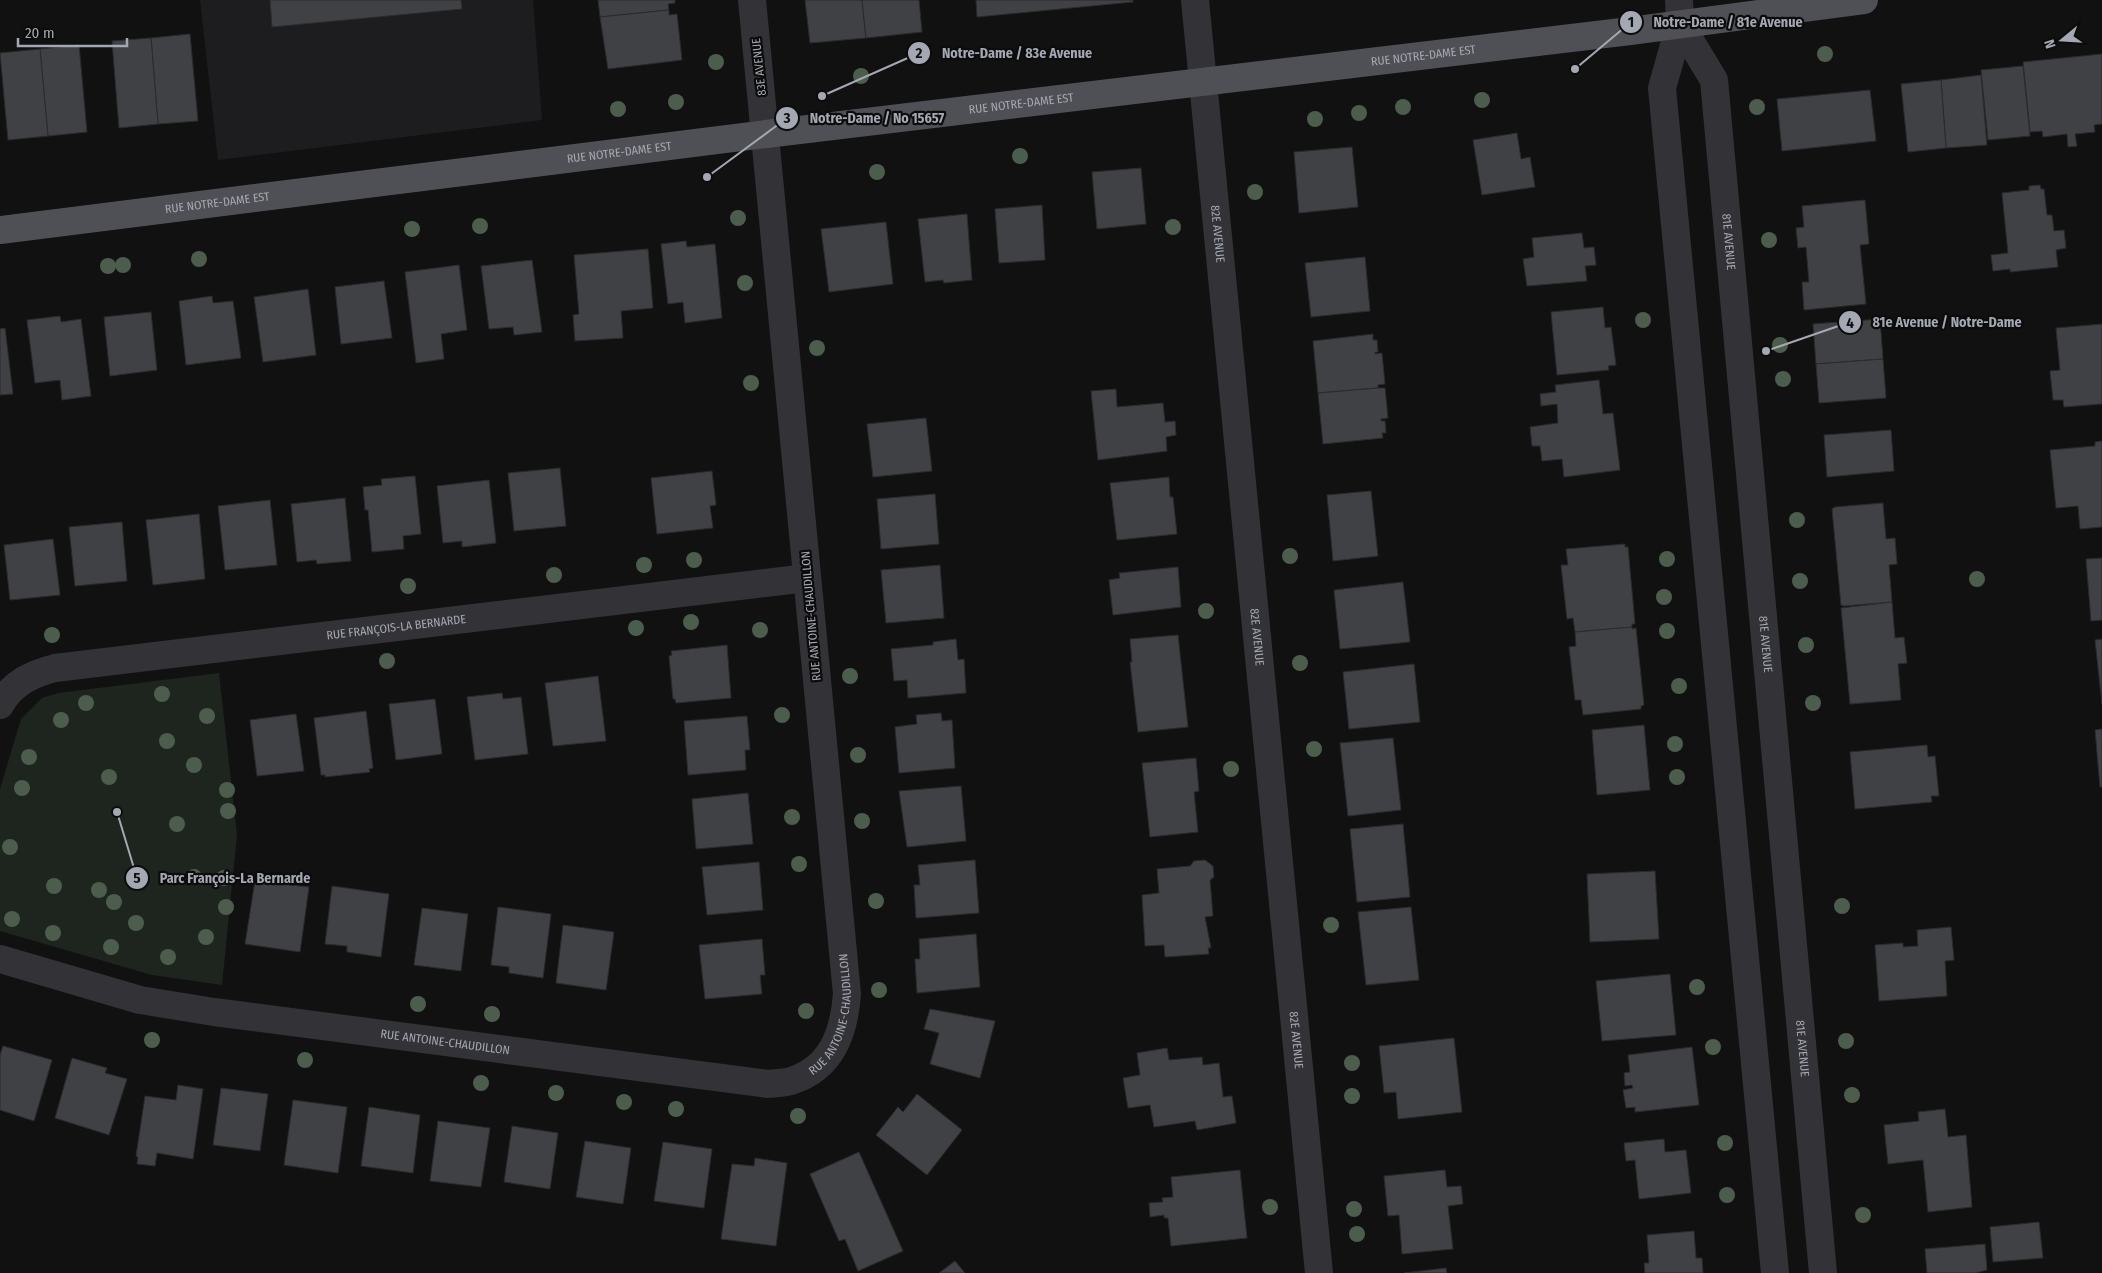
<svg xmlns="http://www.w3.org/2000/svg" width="2102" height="1273" font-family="'Fira Sans Condensed',sans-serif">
<rect width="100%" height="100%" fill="#111112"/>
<path fill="#1d1d1f" d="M200,0H533L542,120L218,160Z"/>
<path fill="#1e251f" d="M219,673L237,835L222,985L152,975L0,931V789L21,719L42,698L58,693Z"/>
<g fill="#404145" stroke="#2b2b2e">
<path d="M270,0H461L462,9L272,27Z"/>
<path d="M598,0H675V3L668,4L669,10L600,17Z"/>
<path d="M805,0H862L866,38L810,43Z"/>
<path d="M862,0H919L922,32L866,38Z"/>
<path d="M976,0H1133V2L977,17Z"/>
<path d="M669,10V15L677,14L682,60L608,69L600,17Z"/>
<path d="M190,34L198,121L158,124L151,38Z"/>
<path d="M151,38L158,124L119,128L112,41Z"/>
<path d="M79,45L87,132L48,136L40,49Z"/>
<path d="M40,49L48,136L8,140L0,53Z"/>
<path d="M2102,54V124L2094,125L2095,132L2075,134L2077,146L2068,147L2067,134L2043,137L2042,131L2030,132L2023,62Z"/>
<path d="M2023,66L2030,136L1988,140L1981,70Z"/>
<path d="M1981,75L1987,145L1946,148L1941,80Z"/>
<path d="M1941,80L1946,148L1908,152L1901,84Z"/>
<path d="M1870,90L1876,141L1782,151L1777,99Z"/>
<path d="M1517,133L1521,159L1530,157L1535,187L1482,195L1473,140Z"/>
<path d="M1352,147L1358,207L1299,213L1294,152Z"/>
<path d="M1141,168L1146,224L1097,229L1092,172Z"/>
<path d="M2040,185L2041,189H2044L2047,215H2052L2054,231L2064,230L2066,248L2056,250L2058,267L2010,272V269L1993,271L1991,255L2008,253L2002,193L2029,190V186Z"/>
<path d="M1865,200L1869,244L1860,245L1866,304L1804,310L1802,282H1809L1806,247L1798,248L1796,228L1804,227L1802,206Z"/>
<path d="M1042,205L1045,260L999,263L995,209Z"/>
<path d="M967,214L972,280L944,283L943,280L925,282L918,219Z"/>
<path d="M886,222L893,284L829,292L821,229Z"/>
<path d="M1582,233L1584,248L1594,247L1596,265L1585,266L1587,281L1527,286L1523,259L1534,257L1532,238Z"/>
<path d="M686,241L687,247L715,244L722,318L685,323L683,302L668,304L661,244Z"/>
<path d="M648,249L653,308L621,311L623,338L575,341L573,315L579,314L574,255Z"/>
<path d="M1365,257L1370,311L1311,317L1305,263Z"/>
<path d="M532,260L542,332L514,335L513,327L489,329L481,266Z"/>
<path d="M459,265L467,330L441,334L444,359L416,363L405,272Z"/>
<path d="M384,281L392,338L341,344L335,287Z"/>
<path d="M308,289L316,355L263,362L254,297Z"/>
<path d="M212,296L213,303L233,301L241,358L186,365L179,301Z"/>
<path d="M1603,307L1605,328L1611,327L1616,365L1608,366L1609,370L1557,375L1551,312Z"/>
<path d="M151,312L157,370L110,376L104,317Z"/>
<path d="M60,316L61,322L81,319L91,396L62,400L60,380L35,383L27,320Z"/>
<path d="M1880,319L1883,359L1816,364L1813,324Z"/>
<path d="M2102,324V404L2064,407L2063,400H2053L2050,371L2060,370L2056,328Z"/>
<path d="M5,328L13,394L0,395V329Z"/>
<path d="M1373,334V340H1377L1378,352H1375V354L1382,353L1385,384L1378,385V388L1318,393L1313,341Z"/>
<path d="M1883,359L1886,398L1819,403L1816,364Z"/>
<path d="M1599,380L1603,414L1613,413L1620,470L1564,477L1562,459L1542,461L1540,446H1532L1530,427L1558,423L1557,404L1541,406L1540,394L1556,392L1555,385Z"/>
<path d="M1378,388H1385L1388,418L1381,419V421H1385L1386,433H1382L1383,438L1323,444L1318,393Z"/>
<path d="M1116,389L1117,407L1163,403L1165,422L1175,421L1176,435L1166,437L1167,451L1098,460L1091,391Z"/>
<path d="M926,418L932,471L873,477L867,424Z"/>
<path d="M1891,430L1894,471L1827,477L1824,435Z"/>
<path d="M2102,441V527L2080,529L2078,506L2056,508L2050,450L2095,446V442Z"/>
<path d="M560,468L566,526L514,531L508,473Z"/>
<path d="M712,471L716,505L710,506L713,528L657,534L651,478Z"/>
<path d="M415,476L421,534L403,536L404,549L372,552L368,510H365L363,487L382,485L381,479Z"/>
<path d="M1169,477L1170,497H1173L1177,534L1117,540L1110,483Z"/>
<path d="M489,480L496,543L462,547V541L443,543L437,486Z"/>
<path d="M1371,491L1378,556L1333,561L1327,495Z"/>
<path d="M935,494L939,544L881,549L877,499Z"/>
<path d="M345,498L351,561L317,564L316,560L297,562L291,504Z"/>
<path d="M270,500L277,565L225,570L218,506Z"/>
<path d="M1883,503L1886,539L1895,538L1897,564L1889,565L1892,602L1844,606L1841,605L1832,509L1835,507Z"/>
<path d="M199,514L205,579L153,585L146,520Z"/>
<path d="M122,522L127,581L75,586L69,527Z"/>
<path d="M53,539L60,595L10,600L4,545Z"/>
<path d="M1625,544V547H1628L1635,624H1632V627L1575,632L1573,618L1567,619L1561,565H1568L1566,549Z"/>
<path d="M2102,558V620L2091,621L2086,559Z"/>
<path d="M940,565L944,618L886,623L881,570Z"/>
<path d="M1178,567L1181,607L1113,615L1109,580L1120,578L1119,573Z"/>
<path d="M1403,582L1410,642L1340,649L1334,590Z"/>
<path d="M1892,602L1895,638L1904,637L1907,663L1898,664L1901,700L1850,704L1841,608Z"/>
<path d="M1632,627V629L1636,628L1644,705L1641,706V709L1583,715L1581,700H1575L1569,647L1576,646L1575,632Z"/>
<path d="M1178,635L1188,727L1138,732L1130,662H1132L1130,639Z"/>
<path d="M956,639L958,660L964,659L966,693L908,698L907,680L894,681L891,649L933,645V642Z"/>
<path d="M2102,639V704L2095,640Z"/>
<path d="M727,645L731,698L676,703L675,699H673L669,656L672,655L671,651Z"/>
<path d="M1414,664L1420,722L1349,729L1343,672Z"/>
<path d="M598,676L606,741L553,746L545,683Z"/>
<path d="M502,693L503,699L521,697L528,754L475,760L467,697Z"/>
<path d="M435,699L442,754L396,760L389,704Z"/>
<path d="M366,711L373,768L369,769L370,772L325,777V775H321L314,718Z"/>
<path d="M941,713L942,721L952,720L955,768L899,773L895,727L917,724L916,715Z"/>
<path d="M296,714L304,771L257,776L250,720Z"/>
<path d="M747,716L750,750H745L746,770L688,775L684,721Z"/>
<path d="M1644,725L1650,790L1597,795L1592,730Z"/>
<path d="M2102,729V787H2100L2095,730Z"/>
<path d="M1393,738L1401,810L1348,816L1340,743Z"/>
<path d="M1927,745L1928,757L1935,756L1939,796H1931L1932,802L1855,809L1850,752Z"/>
<path d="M1196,758L1199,791L1194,792L1198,832L1150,837L1142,763Z"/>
<path d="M961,786L966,841L907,847L899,791Z"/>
<path d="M748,793L753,844L696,849L692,799Z"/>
<path d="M1403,824L1410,897L1357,902L1350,829Z"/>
<path d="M975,860L979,913L916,918L914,885H920L918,865Z"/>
<path d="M1205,860L1213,866L1214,877L1210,880L1213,916L1205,917L1211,948H1208L1209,954L1165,957L1164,945L1145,946L1142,895L1159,893L1157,869L1190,866L1194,861Z"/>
<path d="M759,862L763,910L707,915L702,867Z"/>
<path d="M1655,871L1659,939L1590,942L1587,874Z"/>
<path d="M255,881L309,887L300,952L245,944Z"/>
<path d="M332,886L389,894L381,957L347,952V946L325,944Z"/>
<path d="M498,907L551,914L543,978L509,973V967L491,965Z"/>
<path d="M1411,907L1419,980L1366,985L1358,912Z"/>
<path d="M422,908L468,914L461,971L414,965Z"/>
<path d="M563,925L614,932L606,990L556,983Z"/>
<path d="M1951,927L1954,960L1945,961L1947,996L1879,1001L1875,945L1903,943V947L1918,946L1917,930Z"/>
<path d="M976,934L980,987L917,993L915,959H920L919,939Z"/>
<path d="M762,939L765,975H760L762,994L705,999L699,945Z"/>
<path d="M1670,974L1676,1035L1602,1041L1596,981Z"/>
<path d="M930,1009L995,1021L980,1078L930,1064L939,1033L924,1029Z"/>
<path d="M1454,1038L1462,1112L1398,1119L1396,1092L1384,1093L1379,1046Z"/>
<path d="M3,1046L52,1060L34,1121L0,1110V1055Z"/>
<path d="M1692,1047L1699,1105L1635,1112V1107L1626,1108L1623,1090L1633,1088L1632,1085L1625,1086L1624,1073L1630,1072L1628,1055Z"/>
<path d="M1167,1048L1169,1060L1202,1057L1203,1065L1219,1063L1223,1097L1232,1096L1236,1123L1197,1130L1195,1121L1154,1127L1150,1105L1128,1108L1123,1078L1140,1075L1137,1053Z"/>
<path d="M72,1058L107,1068L105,1073L127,1079L109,1135L55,1118Z"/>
<path d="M178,1085L203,1089L193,1159L157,1153L155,1166L137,1164L138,1157L136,1156L145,1096L176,1100Z"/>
<path d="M221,1088L268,1094L260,1151L213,1145Z"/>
<path d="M917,1094L962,1130L927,1175L876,1135L898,1107L903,1112Z"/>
<path d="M293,1100L347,1107L338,1173L284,1165Z"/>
<path d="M369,1107L420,1115L413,1173L361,1166Z"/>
<path d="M1945,1109L1948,1137L1966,1135L1972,1207L1928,1212L1923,1160L1888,1164L1884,1125L1919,1121L1918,1112Z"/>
<path d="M438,1121L490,1128L481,1187L430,1181Z"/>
<path d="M512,1126L558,1133L550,1189L504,1182Z"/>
<path d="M1664,1139L1665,1152L1686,1150L1691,1193L1639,1199L1635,1160L1626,1161L1624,1143Z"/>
<path d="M585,1141L631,1148L623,1204L576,1197Z"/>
<path d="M663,1142L712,1149L704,1208L654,1201Z"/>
<path d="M859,1152L903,1251L858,1271L845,1239L839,1241L810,1174Z"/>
<path d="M755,1158L787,1163L776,1246L721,1239L732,1164L754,1166Z"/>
<path d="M1240,1170L1247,1238L1171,1246L1168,1218H1164V1215L1150,1217L1149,1203L1163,1202L1162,1198L1173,1197L1171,1177Z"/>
<path d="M1445,1170L1447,1187L1461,1186L1463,1204L1448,1206L1453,1249L1402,1254L1399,1215L1388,1216L1384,1176Z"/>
<path d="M2039,1222L2043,1258L1993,1262L1990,1227Z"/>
<path d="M1694,1231L1696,1258H1702L1703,1273H1645L1644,1263H1649L1647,1235Z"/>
<path d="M1985,1244L1987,1270L1975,1273H1927L1925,1249Z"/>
<path d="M955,1261L965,1273H939Z"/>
<path d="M1446,1268L1447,1273H1404Z"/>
</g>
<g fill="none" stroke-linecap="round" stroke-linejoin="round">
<g stroke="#333337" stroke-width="28">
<path id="s1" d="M1195,0L1319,1273"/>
<path d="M1679,0L1680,24L1662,88L1775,1273"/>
<path id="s2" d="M1680,24L1714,80L1823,1273"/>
<path id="s3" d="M0,705C12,683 32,674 55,668L807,578"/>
<path id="s4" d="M0,959L140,1000L214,1012L768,1084C775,1083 784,1083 791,1081C832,1068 844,1033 847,994L752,0"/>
</g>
<path stroke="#4f5056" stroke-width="28" id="s5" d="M0,230L766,134L1630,31L1864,0"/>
</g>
<g fill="#4c5d4e">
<circle cx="1825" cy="54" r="8"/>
<circle cx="716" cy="62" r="8"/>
<circle cx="861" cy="76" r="8"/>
<circle cx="1482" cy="100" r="8"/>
<circle cx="676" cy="102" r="8"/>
<circle cx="1403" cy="107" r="8"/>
<circle cx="1757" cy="107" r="8"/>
<circle cx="618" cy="109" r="8"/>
<circle cx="1359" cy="113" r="8"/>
<circle cx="1315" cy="119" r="8"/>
<circle cx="1020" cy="156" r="8"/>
<circle cx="877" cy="172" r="8"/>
<circle cx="1255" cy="192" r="8"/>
<circle cx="738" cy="218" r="8"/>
<circle cx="480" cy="226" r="8"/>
<circle cx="1173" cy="227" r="8"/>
<circle cx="412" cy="229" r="8"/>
<circle cx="1769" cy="240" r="8"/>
<circle cx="199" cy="259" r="8"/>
<circle cx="123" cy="265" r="8"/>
<circle cx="108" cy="266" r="8"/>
<circle cx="745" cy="283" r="8"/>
<circle cx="1643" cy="320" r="8"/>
<circle cx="1780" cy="345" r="8"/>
<circle cx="817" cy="348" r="8"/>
<circle cx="1783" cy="379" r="8"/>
<circle cx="751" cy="383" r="8"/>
<circle cx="1797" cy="520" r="8"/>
<circle cx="1290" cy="556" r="8"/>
<circle cx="1667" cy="559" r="8"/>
<circle cx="694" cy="560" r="8"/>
<circle cx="644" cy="565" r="8"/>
<circle cx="554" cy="575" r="8"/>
<circle cx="1977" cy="579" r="8"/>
<circle cx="1800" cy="581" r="8"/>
<circle cx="408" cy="586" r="8"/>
<circle cx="1664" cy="597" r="8"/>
<circle cx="1206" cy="611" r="8"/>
<circle cx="691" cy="622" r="8"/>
<circle cx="636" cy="628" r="8"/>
<circle cx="760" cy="630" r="8"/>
<circle cx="1667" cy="631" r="8"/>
<circle cx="52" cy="635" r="8"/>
<circle cx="1806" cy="645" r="8"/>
<circle cx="387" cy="661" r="8"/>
<circle cx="1300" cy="663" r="8"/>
<circle cx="850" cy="676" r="8"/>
<circle cx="1679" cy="686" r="8"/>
<circle cx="162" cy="694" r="8"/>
<circle cx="86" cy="703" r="8"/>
<circle cx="1813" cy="703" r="8"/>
<circle cx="782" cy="715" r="8"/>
<circle cx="207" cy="716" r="8"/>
<circle cx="61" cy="720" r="8"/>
<circle cx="167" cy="741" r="8"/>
<circle cx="1675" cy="744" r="8"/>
<circle cx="1314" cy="749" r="8"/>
<circle cx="858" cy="755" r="8"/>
<circle cx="29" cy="757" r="8"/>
<circle cx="194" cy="765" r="8"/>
<circle cx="1231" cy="769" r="8"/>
<circle cx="109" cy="777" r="8"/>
<circle cx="1677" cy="777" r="8"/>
<circle cx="22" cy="788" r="8"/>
<circle cx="227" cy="790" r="8"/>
<circle cx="228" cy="811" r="8"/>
<circle cx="792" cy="817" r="8"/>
<circle cx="862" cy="821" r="8"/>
<circle cx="177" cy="824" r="8"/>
<circle cx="10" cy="847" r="8"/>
<circle cx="799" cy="864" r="8"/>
<circle cx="194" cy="877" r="8"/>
<circle cx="224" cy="878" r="8"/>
<circle cx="54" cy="886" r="8"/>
<circle cx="99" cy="890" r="8"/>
<circle cx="876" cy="901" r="8"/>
<circle cx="114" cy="902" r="8"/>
<circle cx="1842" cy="906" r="8"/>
<circle cx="226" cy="907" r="8"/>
<circle cx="12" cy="919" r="8"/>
<circle cx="136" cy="923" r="8"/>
<circle cx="1331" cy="925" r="8"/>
<circle cx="53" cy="933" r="8"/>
<circle cx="206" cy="937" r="8"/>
<circle cx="111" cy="947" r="8"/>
<circle cx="168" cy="957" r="8"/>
<circle cx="1697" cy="987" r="8"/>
<circle cx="879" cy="990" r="8"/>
<circle cx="418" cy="1004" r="8"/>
<circle cx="806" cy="1011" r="8"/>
<circle cx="492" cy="1014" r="8"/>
<circle cx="152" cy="1040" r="8"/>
<circle cx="1846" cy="1041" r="8"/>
<circle cx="1713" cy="1047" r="8"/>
<circle cx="305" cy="1060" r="8"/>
<circle cx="1352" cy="1063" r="8"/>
<circle cx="481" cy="1083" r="8"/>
<circle cx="556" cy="1093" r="8"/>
<circle cx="1852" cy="1095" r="8"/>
<circle cx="1352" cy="1096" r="8"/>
<circle cx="624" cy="1102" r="8"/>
<circle cx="676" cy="1109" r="8"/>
<circle cx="798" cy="1116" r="8"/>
<circle cx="1725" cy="1143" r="8"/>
<circle cx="1727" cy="1195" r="8"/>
<circle cx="1270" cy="1207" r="8"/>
<circle cx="1354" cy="1209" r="8"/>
<circle cx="1863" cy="1215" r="8"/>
<circle cx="1357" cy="1234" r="8"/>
</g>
<g text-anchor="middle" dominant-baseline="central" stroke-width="4.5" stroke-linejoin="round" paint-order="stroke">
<g font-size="12" fill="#a4a8b2" stroke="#0c0c0d">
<text stroke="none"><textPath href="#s5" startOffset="1434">RUE NOTRE-DAME EST</textPath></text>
<text transform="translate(759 67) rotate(-96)">83E AVENUE</text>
<text stroke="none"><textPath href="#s5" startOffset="1029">RUE NOTRE-DAME EST</textPath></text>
<text stroke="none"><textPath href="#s5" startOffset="624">RUE NOTRE-DAME EST</textPath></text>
<text stroke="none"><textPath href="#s5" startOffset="219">RUE NOTRE-DAME EST</textPath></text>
<text stroke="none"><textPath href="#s1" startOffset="235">82E AVENUE</textPath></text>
<text stroke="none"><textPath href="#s2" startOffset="228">81E AVENUE</textPath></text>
<text transform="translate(811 616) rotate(-95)">RUE ANTOINE-CHAUDILLON</text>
<text stroke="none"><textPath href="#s3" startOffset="412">RUE FRANÇOIS-LA BERNARDE</textPath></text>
<text stroke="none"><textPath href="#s1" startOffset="640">82E AVENUE</textPath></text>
<text stroke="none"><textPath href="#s2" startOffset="632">81E AVENUE</textPath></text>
<text stroke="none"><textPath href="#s4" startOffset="889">RUE ANTOINE-CHAUDILLON</textPath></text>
<text stroke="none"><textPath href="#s1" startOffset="1045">82E AVENUE</textPath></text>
<text stroke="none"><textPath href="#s4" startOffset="454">RUE ANTOINE-CHAUDILLON</textPath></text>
<text stroke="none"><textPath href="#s2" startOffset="1038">81E AVENUE</textPath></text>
</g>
</g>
<path fill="none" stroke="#a4a8b2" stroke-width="2" d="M1575 69L1631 22M822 96L919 53M707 177L787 118M1766 351L1850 322M117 812L137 878"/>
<g fill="#a4a8b2" stroke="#0c0c0d" stroke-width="2">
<circle cx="1575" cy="69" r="5"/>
<circle cx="822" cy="96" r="5"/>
<circle cx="707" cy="177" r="5"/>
<circle cx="1766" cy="351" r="5"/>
<circle cx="117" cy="812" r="5"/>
<circle cx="1631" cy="22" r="12"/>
<circle cx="919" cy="53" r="12"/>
<circle cx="787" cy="118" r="12"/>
<circle cx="1850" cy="322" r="12"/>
<circle cx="137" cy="878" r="12"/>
</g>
<g font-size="15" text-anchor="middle" font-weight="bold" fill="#111">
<text x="1631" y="27">1</text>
<text x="919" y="58">2</text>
<text x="787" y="123">3</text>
<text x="1850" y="328">4</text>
<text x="137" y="883">5</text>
</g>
<g font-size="14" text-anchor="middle" font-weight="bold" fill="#a4a8b2" stroke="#0c0c0d" stroke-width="4.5" stroke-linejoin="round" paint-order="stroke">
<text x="1728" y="27">Notre-Dame / 81e Avenue</text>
<text x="1017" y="58">Notre-Dame / 83e Avenue</text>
<text x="877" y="123">Notre-Dame / No 15657</text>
<text x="1947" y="327">81e Avenue / Notre-Dame</text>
<text x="235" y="883">Parc François-La Bernarde</text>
</g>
<g transform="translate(2062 40) rotate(252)" stroke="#0c0c0d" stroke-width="4" paint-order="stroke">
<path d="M0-4L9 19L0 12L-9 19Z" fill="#a4a8b2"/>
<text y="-8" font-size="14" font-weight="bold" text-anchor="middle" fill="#a4a8b2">N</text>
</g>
<path d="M18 38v8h109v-8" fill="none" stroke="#a4a8b2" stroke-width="2.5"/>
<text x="25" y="38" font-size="15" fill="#a4a8b2" stroke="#0c0c0d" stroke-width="4" paint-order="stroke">20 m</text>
</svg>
